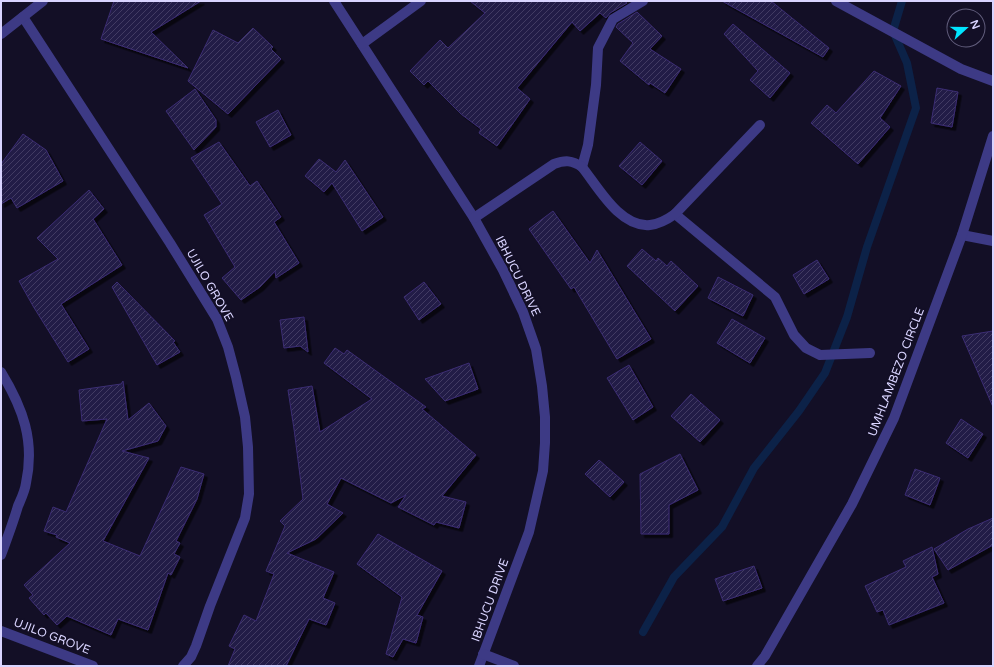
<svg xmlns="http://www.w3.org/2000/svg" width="994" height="667" font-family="'Varela Round',sans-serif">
<defs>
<pattern id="building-hatch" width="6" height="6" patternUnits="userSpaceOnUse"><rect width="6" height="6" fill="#241b47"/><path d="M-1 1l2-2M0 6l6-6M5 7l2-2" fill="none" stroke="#433b63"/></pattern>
<filter id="shadow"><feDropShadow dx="3.5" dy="3.5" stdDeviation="0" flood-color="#0009"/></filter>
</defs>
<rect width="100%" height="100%" fill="#130f26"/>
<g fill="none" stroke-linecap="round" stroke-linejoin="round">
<path stroke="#0c2248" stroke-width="8" d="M643,632L674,577L722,527L754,468L799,411L825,373L847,317L867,247L916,108L907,63L893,31L902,1"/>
</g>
<g fill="url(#building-hatch)" stroke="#3b2d73" filter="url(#shadow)">
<path d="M114,1H201L151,32L188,68L101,39Z"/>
<path d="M470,1H624L627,3L610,13L606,18L600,13L580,31L572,22L517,88L530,99L497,146L479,133L481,129L461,114L428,81L424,85L410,71L440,40L448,48L485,13Z"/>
<path d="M722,1H771L829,48L823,57Z"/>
<path d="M637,12L662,36L650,49L681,69L665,93L650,83L649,85L620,61L633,43L616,27L618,24Z"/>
<path d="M733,24L790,73L770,98L750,80L758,71L724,34Z"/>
<path d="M253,28L273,47L271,49L281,59L228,114L188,81L213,30L238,43Z"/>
<path d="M874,71L901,86L880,118L890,127L858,164L811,123L827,105L836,113Z"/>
<path d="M937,88L958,92L952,127L931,123Z"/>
<path d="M195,89L216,120V127L194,150L166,111Z"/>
<path d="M278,110L291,135L270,147L256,122Z"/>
<path d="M23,134L46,150L63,181L17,208L11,198L1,204V164Z"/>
<path d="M219,142L250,186L257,181L281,217L274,222L299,263L276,278L275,271L260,287L241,300L222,278L235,267L204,215L222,204L191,158Z"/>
<path d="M640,142L662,161L642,185L619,166Z"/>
<path d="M319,159L336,172L345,160L383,217L362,231L332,183L324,192L305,176Z"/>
<path d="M89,190L104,209L93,219L122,265L61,304L89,349L68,362L33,306L19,281L58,259L37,238Z"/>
<path d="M553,211L590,263L597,250L651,339L617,359L574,287L571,289L529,229Z"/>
<path d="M642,249L656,261L658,258L667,266L671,261L698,286L675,311L627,266Z"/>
<path d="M817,260L829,279L804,294L793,275Z"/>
<path d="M718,277L753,295L743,316L708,298Z"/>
<path d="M117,282L175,341L173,342L180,352L157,365L112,287Z"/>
<path d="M424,282L441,304L419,320L404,297Z"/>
<path d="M304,317L308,352L300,346L284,348L280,320Z"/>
<path d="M732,319L765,338L750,363L717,343Z"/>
<path d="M993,331V407L962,336Z"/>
<path d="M335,348L344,354L347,350L426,407L422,409L476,455L442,496L466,502L459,528L436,522L434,525L398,507L406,495L391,503L341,478L327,504L343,513L316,539L287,553L334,572L323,598L335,603L326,625L309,619L286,666H228L235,649L229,646L244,615L256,621L274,574L266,571L285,526L280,521L303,499L294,429L288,390L312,386L320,432L372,399L324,363Z"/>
<path d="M469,363L478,389L445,401L425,379Z"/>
<path d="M629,365L653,407L633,420L607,378Z"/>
<path d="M123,381L128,420L149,403L166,426L158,441L122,451L149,458L103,541L140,556L181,467L204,474L197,499L176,541L180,543L174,554L180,557L171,575L168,573L148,630L118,619L111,635L67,616L57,625L46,613L44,615L29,598L33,595L24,585L70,543L56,537L57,535L44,531L53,507L66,512L107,419L82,421L79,390L121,384Z"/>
<path d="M691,394L720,420L700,442L671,416Z"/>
<path d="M961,419L983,434L968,458L946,443Z"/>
<path d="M680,454L698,490L669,505V534H641L640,474Z"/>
<path d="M599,460L624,482L610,497L585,474Z"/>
<path d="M915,469L940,478L930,505L905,495Z"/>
<path d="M993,518V545L948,570L934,549L968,529Z"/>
<path d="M378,534L442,571L417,615L423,617L416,643L403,639L393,657L386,654L402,597L357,564Z"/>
<path d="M932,547L938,574L932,577L944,603L889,625L883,610L877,612L865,586L906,567L903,561Z"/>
<path d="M754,566L762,588L723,601L715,579Z"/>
</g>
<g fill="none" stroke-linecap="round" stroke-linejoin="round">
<g stroke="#3d3a85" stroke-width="10">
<path d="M334,1L474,218L503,270L523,312L536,349L542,386L545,417V443L543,471L529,532L479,666"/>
<path d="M836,1L961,69L993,81"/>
<path d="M23,17L170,243L217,319L228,347L236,377L245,417L248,447L249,494L245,518L210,606L196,646L191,657L183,666"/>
<path d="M1,34L43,1"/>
<path d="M362,44L421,1"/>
<path d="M582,167L588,145L596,85L598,48L613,19L643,1"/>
<path d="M675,214L775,297L794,335L806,348L820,355L870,353"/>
<path d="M474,218L554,164C565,160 572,160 582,167C598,187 620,228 650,225C660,224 668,219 675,214L760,125"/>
<path d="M962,235L993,241"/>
<path d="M1,372C23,408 35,441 26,483C25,491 21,499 18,506C13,523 7,539 1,555"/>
<path d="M1,631L93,666"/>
<path d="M483,654L514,666"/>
<path d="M757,666L765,656L852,504L894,418L962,235L993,136"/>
</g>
</g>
<g text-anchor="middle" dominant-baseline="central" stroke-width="4" stroke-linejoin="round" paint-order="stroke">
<g font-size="12" fill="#d9d4ff" stroke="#130f26">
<text transform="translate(518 276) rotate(64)">IBHUCU DRIVE</text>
<text transform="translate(210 285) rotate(60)">UJILO GROVE</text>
<text transform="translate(896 372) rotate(-69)">UMHLAMBEZO CIRCLE</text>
<text transform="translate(490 600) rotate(-70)">IBHUCU DRIVE</text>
<text transform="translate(52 636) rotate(21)">UJILO GROVE</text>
</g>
</g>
<rect width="994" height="667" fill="none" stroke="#d9d4ff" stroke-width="4"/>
<g transform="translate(966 28) rotate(69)"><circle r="19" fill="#130f26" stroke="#625e7d"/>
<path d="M0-3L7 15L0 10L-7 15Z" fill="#00e5ff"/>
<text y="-6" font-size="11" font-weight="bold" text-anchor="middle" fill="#d9d4ff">N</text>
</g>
</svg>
